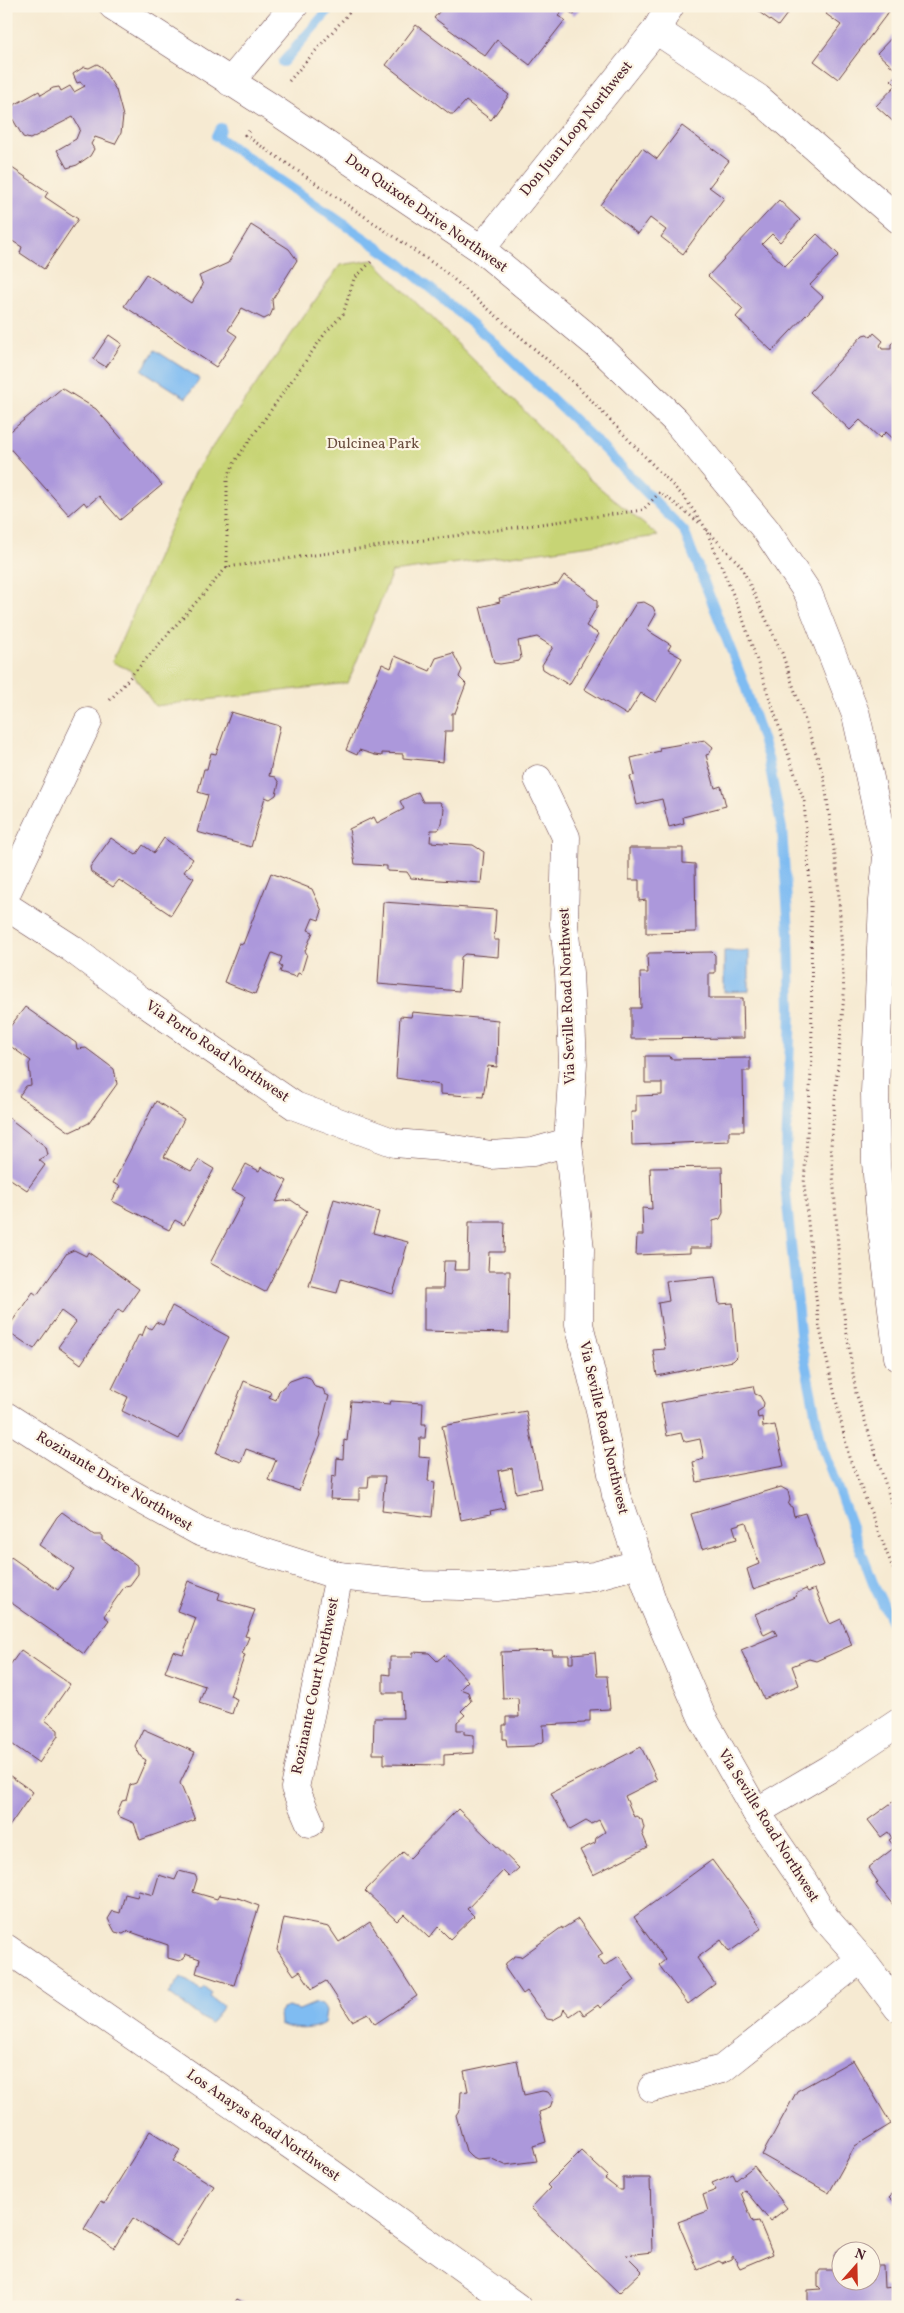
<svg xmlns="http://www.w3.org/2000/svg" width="904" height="2313" font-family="Vollkorn,serif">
<rect width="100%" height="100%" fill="#fcf5e5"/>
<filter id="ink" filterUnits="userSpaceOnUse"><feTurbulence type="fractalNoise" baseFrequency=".02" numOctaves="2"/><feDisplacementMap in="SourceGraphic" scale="10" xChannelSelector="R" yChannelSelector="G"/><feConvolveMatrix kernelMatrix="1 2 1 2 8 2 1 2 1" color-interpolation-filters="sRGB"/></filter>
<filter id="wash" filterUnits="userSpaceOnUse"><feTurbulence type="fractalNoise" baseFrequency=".0096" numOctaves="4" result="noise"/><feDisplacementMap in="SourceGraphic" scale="20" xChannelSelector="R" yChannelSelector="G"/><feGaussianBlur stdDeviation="1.12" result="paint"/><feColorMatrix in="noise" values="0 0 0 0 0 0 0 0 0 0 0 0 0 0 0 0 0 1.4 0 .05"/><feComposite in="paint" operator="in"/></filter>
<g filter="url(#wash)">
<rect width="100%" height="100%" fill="#f6ead2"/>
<path fill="#c7d475" stroke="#887a50" d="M373,260L514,400L588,478L658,536L392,572L348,683L155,706L130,670L112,662L194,473L340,265Z"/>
<g fill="#7fbcf2" stroke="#646e8e">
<path d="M155,350L200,379L186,398L142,370Z"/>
<path d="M724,951H749V991L724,992Z"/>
<path d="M181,1977L201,1990L204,1987L212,1993L210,1997L223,2006L210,2024L169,1994Z"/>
<path d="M316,2003L323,2006L326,2011L324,2023C313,2031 291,2030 280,2024L279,2013L282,2009L288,2007L299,2010Z"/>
</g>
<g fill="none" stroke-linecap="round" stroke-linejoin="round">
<g stroke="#7fbcf2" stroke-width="10">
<path d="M283,62L332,6"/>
<path d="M221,128L216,136L399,262L489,338L592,437L684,531L745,686L768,758L782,829L789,932L791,1008L785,1184L801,1342L822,1447L875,1588L898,1634"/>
</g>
</g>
<g id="blocks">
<g fill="#ac98db">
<path d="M444,6H583L574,15L564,8L558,16L565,20L530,65L497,40L485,56L434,18Z"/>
<path d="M763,6H793L778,26L759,12Z"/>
<path d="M832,6H893L838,79L814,61L841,25L826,14Z"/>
<path d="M416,25L509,95L491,120L466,101L454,114H450L386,65Z"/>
<path d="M898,31V72L877,53Z"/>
<path d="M97,64L102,67L116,90L123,116L121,133L115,144L95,137L91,144L94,149L90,156L77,165L67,168L57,150L76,139L80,129L73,117L30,139L23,137L7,109L39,91L41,95L53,88L59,87L61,91L70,86L74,92L85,86L80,82L77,83L73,74L84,67L89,68Z"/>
<path d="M898,73V126L876,106L896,85L891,80Z"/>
<path d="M682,126L729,161L709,187L724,198L683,254L661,237L666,230L650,218L638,234L600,205L642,148L657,159Z"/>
<path d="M6,164L48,192L45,197L78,219L44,269L20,253L22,247L6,237Z"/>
<path d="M779,200L800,220L780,242L772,234L762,244L785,266L817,234L839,255L810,285L823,297L772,351L736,317L743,309L708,276Z"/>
<path d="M251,225L289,249L297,260L272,300L273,309L270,316L264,319L242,308L228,330L237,336L216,367L124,306L146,274L191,303L203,285L199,276L228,263Z"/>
<path d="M874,333L883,341L880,345L882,349H891V344L898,338V443L886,432L880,438L860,420L850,430L810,392L863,335L867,334L871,337Z"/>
<path d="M109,335L122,344L106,367L93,359Z"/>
<path d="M62,388L96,409L162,485L120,520L99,496L87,506L84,502L69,515L6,444V435Z"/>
<path d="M564,575L586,589L587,593L597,601V607L586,626L599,634L569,685L543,669L542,665L553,647L537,637L518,641L521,658L519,661L500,664L494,663L480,607L500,602L499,598L558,584Z"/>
<path d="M644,602L653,607L656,614L647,630L671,645L668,650L682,658L656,702L641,693L627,715L584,689L636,603Z"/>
<path d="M453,653L462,670L459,677L466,684L455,713H452V731H445L443,762L403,758V754L382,753V756L375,755L359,750L357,755L346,750L382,664L391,668L395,656L430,671L436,658Z"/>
<path d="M231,712L280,726L269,776L275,777L279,783L276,795L270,799L265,797L251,847L197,832L208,795L198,792L204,769H207L211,753L216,754Z"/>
<path d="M705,740L713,747L709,754L706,755L715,788L721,786L726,806L683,817L684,823L669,827L662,799L637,805L630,776L635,775L631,758L660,751L659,748Z"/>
<path d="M418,792L423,802H440L444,809L442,824L438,830H431L430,842L473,845L484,852L481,883L411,878L407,872L387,871V866L355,864L349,829L374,817L377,823L404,809L400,801Z"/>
<path d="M111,838L136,855L143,845L154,853L164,838L193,859L184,872L194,878L171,915L119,880L113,887L91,872L90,867Z"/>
<path d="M629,848H683V863L695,864L696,932L646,933V900L639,901V880H629Z"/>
<path d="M271,873L312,889L322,911L319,920L313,918L308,930L313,932L305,951L307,954L301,974L298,973L296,977L280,972L282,967L279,965L282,957L272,953L255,994L224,982L239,943L243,944Z"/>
<path d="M383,902L496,910L494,940H499L498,957L465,954L461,957L459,991L378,984Z"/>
<path d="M712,952L715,955V973H709V998H743L744,1038L631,1039V1008H641L640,973H648L647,956L649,953Z"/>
<path d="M25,1007L76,1043L77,1049L86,1048L114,1069L117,1084L89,1123L70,1132L19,1096L26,1086L31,1085L29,1064L31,1061L6,1043V1032Z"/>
<path d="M412,1012L498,1020L497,1067L488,1066L483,1097L440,1094V1085L396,1078L400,1016L411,1017Z"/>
<path d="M645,1056H670L671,1059L750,1058V1071H743L744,1131H729V1141L632,1145L631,1112H636V1096L662,1095V1083H645Z"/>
<path d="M156,1101L184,1119L164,1157L191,1171L199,1160L214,1169L184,1225L175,1220L169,1230L112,1201L120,1186L113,1183Z"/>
<path d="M9,1118L46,1147L48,1155L39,1160L45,1165L27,1190L6,1176V1121Z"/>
<path d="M246,1164L259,1171L261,1167L287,1181L276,1202L291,1200L307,1211L265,1292L210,1263L245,1197L232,1190Z"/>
<path d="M722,1167L723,1213L720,1219L713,1221V1248H690V1253L636,1255L637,1235H643L642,1208L652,1209L650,1168Z"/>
<path d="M334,1199L379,1212L373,1233L408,1242L393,1294L341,1279L337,1293L309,1286Z"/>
<path d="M469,1222H505L504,1252H489L488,1271H510L509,1333L424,1331V1289H443L444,1261H455L454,1270H468Z"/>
<path d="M74,1250L86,1256L88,1252L139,1289L123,1312L118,1309L81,1364L58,1347L76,1322L61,1311L34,1349L6,1330L33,1292L37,1295L67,1253Z"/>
<path d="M715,1277L719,1304L733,1303L737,1357L733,1361L657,1376L653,1350L665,1349L658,1303L669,1301L666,1281Z"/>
<path d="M172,1306L229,1337L179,1439L122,1411L128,1397L112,1389L139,1334L142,1336L146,1326L151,1329L156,1322L163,1325Z"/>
<path d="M304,1376L310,1378L315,1387L323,1389L325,1394L329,1396L320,1431L321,1435L299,1491L268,1480L276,1460L246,1449L241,1462L216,1453L244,1381L271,1392L269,1397L276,1400L279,1391L290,1381Z"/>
<path d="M753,1386L755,1394L760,1396L764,1403L763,1408L757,1412L758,1418L762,1417L763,1427L775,1425L784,1466L697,1482L693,1462L704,1459L700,1439L686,1442L683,1440L681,1433L667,1436L661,1403Z"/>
<path d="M351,1401L390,1404L391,1401L423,1403L422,1424H426L425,1438H420L419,1457L430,1458L428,1481L435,1482L432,1517L382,1511L385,1476H369L368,1488H359V1500L330,1499L332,1476L336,1477L337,1458L343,1459L344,1440L347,1441Z"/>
<path d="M526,1411L541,1488L516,1493L512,1468L498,1471L505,1508L490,1511L491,1514L461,1520L442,1426Z"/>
<path d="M781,1487L788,1491L790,1500L788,1505L792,1507L794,1516L805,1513L824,1565L753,1589L747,1569L759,1564L746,1522L733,1526L737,1539L702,1549L691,1514Z"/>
<path d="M62,1512L94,1535H102V1540L138,1566V1574L130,1585L125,1586L104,1616L109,1620L84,1654L6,1599V1563L11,1557L58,1590L74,1569L39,1545L57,1517Z"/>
<path d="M188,1581L220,1593L218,1599L255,1610L245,1636L249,1637L242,1654L245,1655L230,1696L237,1699L232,1714L199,1703L205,1686L165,1672L173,1651L183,1654L196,1618L177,1611Z"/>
<path d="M806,1589L808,1592L815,1589L830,1624L841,1619L852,1645L816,1661L809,1659L792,1666L799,1685L764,1699L741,1650L777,1635L774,1630L764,1635L755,1614L797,1596L795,1594Z"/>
<path d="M21,1650L70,1684L45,1720L58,1730V1736L39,1763L6,1740V1663L10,1665Z"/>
<path d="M552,1650L553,1655H569V1663H573V1654L595,1652L597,1676H607L610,1709L590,1710V1721H585V1723L543,1725L544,1741L533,1746L507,1747L506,1739H503V1725H506V1717H519L518,1698L503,1699L501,1652Z"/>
<path d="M413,1652L429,1653L437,1661L444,1655L468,1681L460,1689L468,1692L471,1701L461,1711L465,1715L457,1722V1730H464V1734L474,1735V1753L444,1755V1765L384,1764V1754H373L374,1718H403L402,1693H383V1674L390,1675V1657H413Z"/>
<path d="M143,1729L195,1752L180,1783L195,1820L140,1840L134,1823L118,1816L117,1813L122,1801L126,1800L130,1785L136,1783L146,1760L141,1757L135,1746Z"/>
<path d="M641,1747L657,1780L625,1796L634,1817L636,1816L642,1820L644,1828L642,1833L648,1847L593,1875L580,1850L595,1843L596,1838L605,1832L599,1820L591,1824L586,1821L570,1830L551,1793Z"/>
<path d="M6,1773L33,1792L6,1831Z"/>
<path d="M898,1798V1902L893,1905L876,1884L878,1882L868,1868L895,1847L889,1840L892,1838L888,1832L881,1837L868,1820Z"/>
<path d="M458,1809L519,1868L509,1877L503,1871L467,1909L474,1916L450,1939L438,1927L429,1938L404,1914L397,1921L365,1891L403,1852L410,1858Z"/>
<path d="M712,1860L762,1928L729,1952L721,1940L697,1958L715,1984L688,2004L659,1965L665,1960L634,1917Z"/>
<path d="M179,1871L195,1875L197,1879L193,1892L217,1899L219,1895L238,1898L259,1906L234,1985L196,1973L200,1959L185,1954L184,1959L179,1961L168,1958V1945L128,1931L123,1934L115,1932L108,1919L113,1911L120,1913L125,1894L137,1897L139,1891L153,1895L159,1875L175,1880Z"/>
<path d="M284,1918L329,1927L339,1942L370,1922L417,1996L375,2024L368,2013L352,2021L326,1981L312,1989L300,1971L294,1975L277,1950Z"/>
<path d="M578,1919L603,1954L598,1957L604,1966L619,1956L635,1980L600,2008L598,2005L584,2015L580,2009L570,2016L564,2009L562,2015L553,2020L547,2019L527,1991L523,1994L505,1968L506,1963L515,1956L521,1957L562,1927V1929Z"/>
<path d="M517,2060L524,2095L542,2091L548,2092L553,2099L550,2108L539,2112L546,2142L533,2146L537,2161L505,2165L490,2158L477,2159L471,2156L466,2151L456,2115L460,2109L461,2092L468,2091L464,2071Z"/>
<path d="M853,2060L891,2124L855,2146L829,2193L762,2155L797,2091Z"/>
<path d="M150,2131L180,2150L173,2161L214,2186L177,2246L133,2218L114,2248L84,2229L101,2201L105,2203Z"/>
<path d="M581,2151L608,2176L605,2179L619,2190H623V2178H650L652,2252L626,2255L642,2271L619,2293L531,2208L550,2188L547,2185Z"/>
<path d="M754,2166L787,2208L770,2221L745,2190L741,2193L753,2222L759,2221L773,2254L740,2268L733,2256L731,2259L722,2263L719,2261L698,2270L678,2222L708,2211L703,2195L716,2190L712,2183L733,2174L736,2180Z"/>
<path d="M898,2188V2205L889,2197Z"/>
<path d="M858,2247V2250H842V2280H872V2266H883L884,2288L892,2287L893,2300H898V2307H808V2290L821,2289L818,2286V2273L820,2270H835L834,2254L840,2248Z"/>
<path d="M237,2299L251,2307H232Z"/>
</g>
</g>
</g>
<g filter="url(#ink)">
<use href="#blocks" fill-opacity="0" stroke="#643d44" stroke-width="1"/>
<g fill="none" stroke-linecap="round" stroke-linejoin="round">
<g stroke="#643d44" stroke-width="29">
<g id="minor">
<path d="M113,6L269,106L481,249L596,344L675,420L766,530L808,593L856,715L887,856L883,901L875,1092L876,1162L880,1212L898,1357"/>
<path d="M656,30L758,98L898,219"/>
<path d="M230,82L294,6"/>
<path d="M481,249L656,30L670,6"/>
<path d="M538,779L566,837L564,924L569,973L573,1063L568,1142L580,1249L579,1324L600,1410L616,1495L654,1606L702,1717L756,1812L803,1881L825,1918L861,1959L898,2008"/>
<path d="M6,894L88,722"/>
<path d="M6,906L71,948L139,999L295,1106L395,1143L442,1147L491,1155L533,1152L568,1142"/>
<path d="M6,1416L106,1480L200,1532L339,1576L422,1585L497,1587L594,1576L638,1564"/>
<path d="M756,1812L829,1769L898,1723"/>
<path d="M310,1823L295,1788L339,1576"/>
<path d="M6,1948L331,2173L517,2307"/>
<path d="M652,2088L722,2069L861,1959"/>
</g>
</g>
<g stroke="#643d44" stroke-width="3" stroke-dasharray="1 4" stroke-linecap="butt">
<path d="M289,81L355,6"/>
<path d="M249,131L245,135L443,270L574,383L684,497L705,527L742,616L804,801L811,900L812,1056L804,1185L819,1325L849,1457L898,1581"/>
<path d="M707,530L741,566L782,653L824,777L838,879L844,994L831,1146L842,1302L856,1393L898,1523"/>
<path d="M227,567V479L235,461L326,332L343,314L354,279L373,260"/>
<path d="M110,700L227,567L643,510L660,492L701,524"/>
</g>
<use href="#minor" stroke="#fff" stroke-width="28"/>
</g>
</g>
<g text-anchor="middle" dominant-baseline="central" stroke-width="4.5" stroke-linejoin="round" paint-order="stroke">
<g font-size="15" fill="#4a1f2b" stroke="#fcf5e5">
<text transform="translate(577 129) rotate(-51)">Don Juan Loop Northwest</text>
<text transform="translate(426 214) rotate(35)">Don Quixote Drive Northwest</text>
<text transform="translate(568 996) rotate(-92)">Via Seville Road Northwest</text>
<text transform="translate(217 1052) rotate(34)">Via Porto Road Northwest</text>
<text transform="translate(603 1428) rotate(77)">Via Seville Road Northwest</text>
<text transform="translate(114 1482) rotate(31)">Rozinante Drive Northwest</text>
<text transform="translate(316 1686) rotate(-78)">Rozinante Court Northwest</text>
<text transform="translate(768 1826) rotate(58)">Via Seville Road Northwest</text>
<text transform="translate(263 2126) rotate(35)">Los Anayas Road Northwest</text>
</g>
<g font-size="15" fill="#694c3e" stroke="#fcf5e5">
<text x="373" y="444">Dulcinea Park</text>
</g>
</g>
<rect width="904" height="2313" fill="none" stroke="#fcf5e5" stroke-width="25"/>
<g transform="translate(856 2266) rotate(20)"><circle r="24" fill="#fcf5e5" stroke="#b59f9b"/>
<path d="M0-4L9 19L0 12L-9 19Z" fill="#c8321e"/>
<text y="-8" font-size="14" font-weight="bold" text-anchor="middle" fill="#4a1f2b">N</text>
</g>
</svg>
